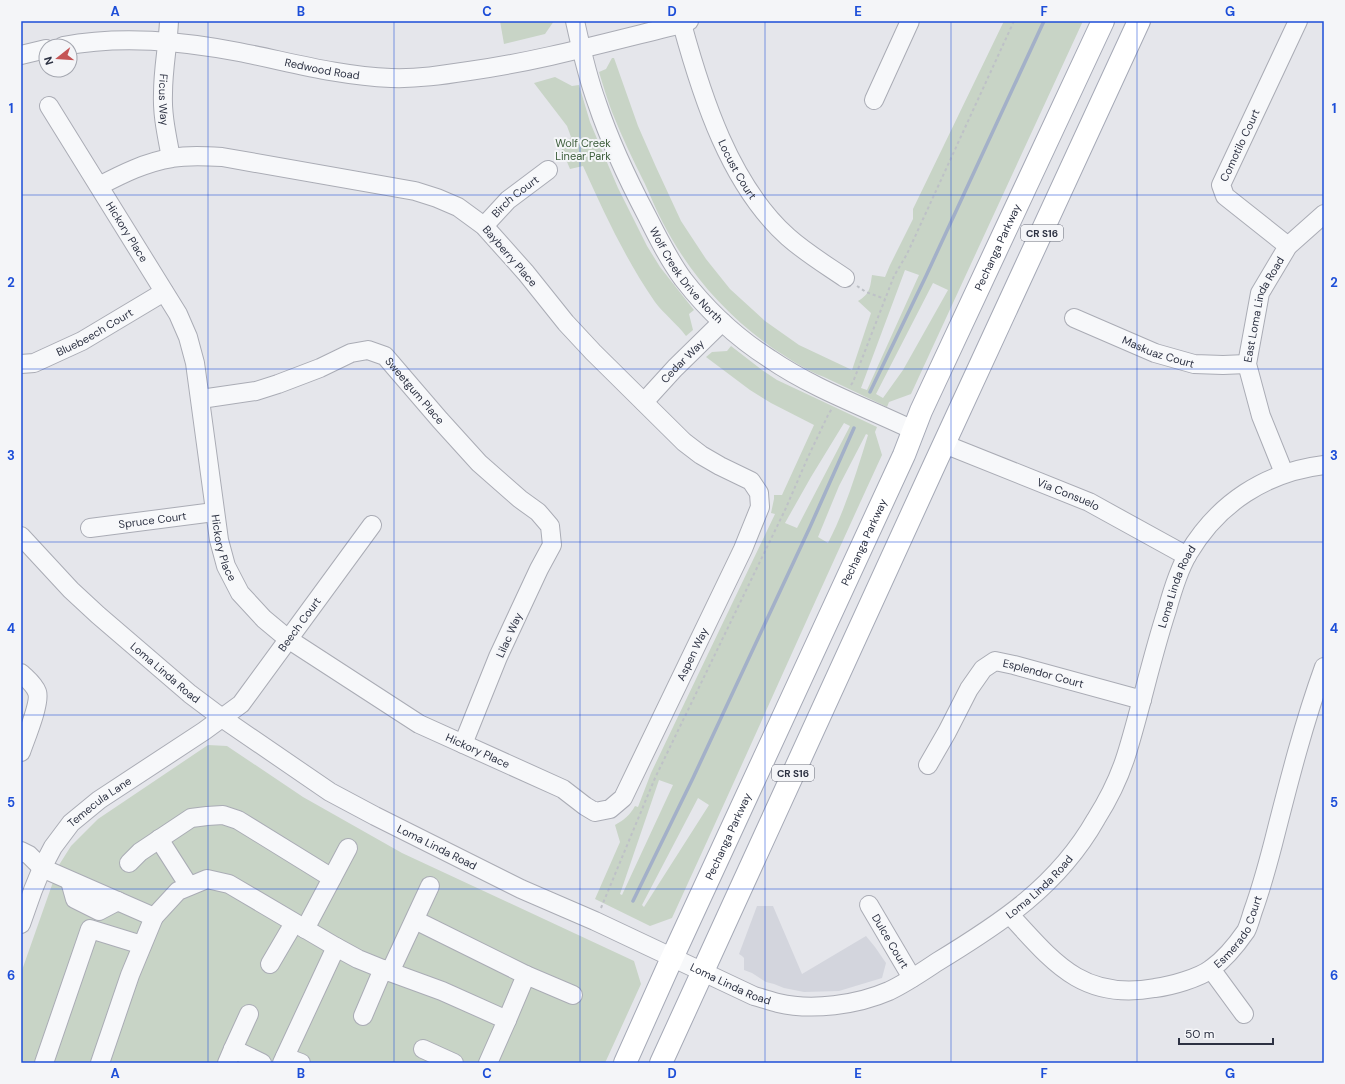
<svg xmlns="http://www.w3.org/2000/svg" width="1345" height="1084" font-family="'DM Sans',sans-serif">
<rect width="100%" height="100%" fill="#e5e6eb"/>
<path fill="#d3d5dd" d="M757,906H773L802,974L866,936L875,947L886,963L882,978L839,991L804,992L784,988L774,984L766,982L752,973L744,970V958L742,956L739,954Z"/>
<g fill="#c8d4c6" fill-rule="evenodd">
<path d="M500,21H554L545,34L504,44Z"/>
<path d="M1004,21H1083L911,394L889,402L887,407L824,377C805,370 788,358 771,347C725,314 689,273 663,223C656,210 651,197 645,184C633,160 622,137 612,112C607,99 603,85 599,72L606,69L612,58H614L638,126L656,167L681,221L706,259L730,289L765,321L799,345L852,370L871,313L858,301C870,294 870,288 872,275L885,277L890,265L913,219V209ZM905,270L919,275L867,390L861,388ZM933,283L948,290L903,370L883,398L876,394Z"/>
<path d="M555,77L572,86L579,85L590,122L603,153L618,188L647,246L660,267L694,310L689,314L693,330L686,336C677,324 664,314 655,302C626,260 604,213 583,166L570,169L565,157L560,152L571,137L567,126L534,83Z"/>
<path d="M731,346L762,370L777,380L877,427L875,432L882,455C811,609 743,764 672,918L650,926L595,899L620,842L615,825C624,820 630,815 635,806L638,807L651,773L775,514L771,513L774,499V495H782L814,425L771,403L750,390L706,357L712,352L727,351ZM844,423L850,426L797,528L785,523L811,477ZM866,434L868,435C857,471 845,510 828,543L818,537L839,486ZM659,780L673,785L622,895L620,894ZM698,798L709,805L644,907L642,905Z"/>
<path d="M208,745L227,746L303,797L402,853L634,961L641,984L605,1063H21V973L59,865L71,846L98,819Z"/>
</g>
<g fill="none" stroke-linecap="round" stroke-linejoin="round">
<g stroke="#a3b0c8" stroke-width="3.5">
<path d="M870,392L926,276L1044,21"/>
<path d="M633,901L693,778L810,527L854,428"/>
</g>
<g stroke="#aaacb5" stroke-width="20">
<g id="minor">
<path id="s1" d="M169,21C168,45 163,69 163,93C162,115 167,136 171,158"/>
<path id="s2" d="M575,21C581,48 587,76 597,103C610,142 628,180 647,216C658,238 669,260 683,279C707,310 737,338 770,359C814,389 865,407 913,430"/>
<path id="s3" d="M682,24C702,97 730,185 788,237C806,253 826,265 845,278"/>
<path id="s4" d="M63,46C122,35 181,41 239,52C290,62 338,76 391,78C417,79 443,75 469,71C541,61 611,41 682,24L689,21"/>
<path d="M21,55L46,49"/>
<path d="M874,100L910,21"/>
<path id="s5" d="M49,106L178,314L188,337L195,363L219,540L226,566L240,593L264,619L288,639L419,724L563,789L585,806L595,812L610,809L623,798L743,549L760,507L759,493L751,481L720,466L701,455L684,442L593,352L566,323L526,273L484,226L458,207L437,198L415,191L222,157C205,156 188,155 172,158C146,162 122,174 99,186"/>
<path id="s6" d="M484,226L508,200L548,170"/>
<path id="s7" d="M1288,246L1225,196L1221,185L1298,21"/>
<path id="s8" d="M1074,318L1155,353L1194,364L1223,365L1247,364"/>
<path id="s9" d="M21,364L34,363L82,341L164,292"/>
<path id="s10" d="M201,399L256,391L278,384L320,368L351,353L368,350L385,356L440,420L479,463L520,499L538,512L550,526L552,545L539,569L498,657L463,744"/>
<path id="s11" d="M644,402L675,368L722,322"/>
<path id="s12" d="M944,444L1089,502L1187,556"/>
<path id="s13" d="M1284,473L1261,416L1247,364L1260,293L1288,246L1324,214"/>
<path id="s14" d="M90,528L214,512"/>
<path id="s15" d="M21,536L71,590L98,615L190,694L222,718L330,792L375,816L521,889L595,921L754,996C762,998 770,1001 778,1003C812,1011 857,1005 889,991C906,983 922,972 937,962C1001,923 1058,886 1096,819C1108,800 1119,778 1126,756C1141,708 1151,659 1167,610C1172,592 1178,571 1188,554C1218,503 1266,472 1324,465"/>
<path d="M21,673C27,679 34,684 37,692C41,702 25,740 21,752"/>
<path id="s16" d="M928,765L947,732L969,689L983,669L995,661L1014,665L1142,700"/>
<path d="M159,839L189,886"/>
<path d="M21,851L29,855L42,868L154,917L130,975L100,1063"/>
<path d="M129,863L140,852L191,818L207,816L223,815L238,820L332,878"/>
<path d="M70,881L75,899L99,911L118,901"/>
<path id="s17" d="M869,905L912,978"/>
<path id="s18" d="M1010,915C1054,963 1083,1001 1155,988C1171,986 1199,978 1211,969C1225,959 1237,944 1246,931C1249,925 1251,917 1253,911C1261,889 1267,867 1273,844C1288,785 1303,725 1324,667"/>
<path d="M154,917L178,891L207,879L229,884L336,947L358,959L390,972L442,991L507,1020L488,1063"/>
<path d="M415,920L526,975L507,1020"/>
<path id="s19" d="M21,924L33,890L42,868L53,847L71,823L99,800L204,731L241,704L372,525"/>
<path d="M305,929L348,848"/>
<path d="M270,964L294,923"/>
<path d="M1211,969L1244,1014"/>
<path d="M390,972L430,886"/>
<path d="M526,975L573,995"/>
<path d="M363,1016L383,969"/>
<path d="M233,1049L249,1014"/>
<path d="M423,1049L454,1063"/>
<path d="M285,1057L301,1063"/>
<path d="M44,1063L90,929L142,945"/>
<path d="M227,1063L233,1049L262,1063"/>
<path d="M282,1063L336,947"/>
</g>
</g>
<g stroke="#a5a9b6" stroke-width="24">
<g id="major">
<path id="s20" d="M625,1063L672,958L904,455L921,411L1103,21"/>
<path d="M661,1063L932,470L1139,21"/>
</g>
</g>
<g stroke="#bec1c7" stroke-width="2" stroke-dasharray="3 3" stroke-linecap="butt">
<path d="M857,286L866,292L885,299"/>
<path d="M851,385L853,382L894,276L907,254L1014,21"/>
<path d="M601,908L655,778L785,510L808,457L829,413L832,409"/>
</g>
<use href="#minor" stroke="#f7f8fa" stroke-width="18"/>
<use href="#major" stroke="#fff" stroke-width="22"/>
</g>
<path fill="none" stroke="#1d4ed8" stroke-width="1" stroke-opacity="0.55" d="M208,21V1063M394,21V1063M580,21V1063M765,21V1063M951,21V1063M1137,21V1063M21,195H1324M21,369H1324M21,542H1324M21,715H1324M21,889H1324"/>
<g text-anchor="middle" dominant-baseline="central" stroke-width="4" stroke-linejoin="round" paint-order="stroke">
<g fill="#f4f5f8" stroke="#696c79" stroke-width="1">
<rect x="1021" y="225" width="42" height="16" rx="3"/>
<rect x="772" y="765" width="42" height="16" rx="3"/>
</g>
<g font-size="10" font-weight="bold" fill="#2d3243">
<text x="1042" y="233">CR S16</text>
<text x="793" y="773">CR S16</text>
</g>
<g font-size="11" fill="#2d3243" stroke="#f4f5f8">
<text stroke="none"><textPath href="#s4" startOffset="262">Redwood Road</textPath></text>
<text stroke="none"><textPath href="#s1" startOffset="79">Ficus Way</textPath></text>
<text stroke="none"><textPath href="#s7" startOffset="136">Comotilo Court</textPath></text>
<text stroke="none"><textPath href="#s3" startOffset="156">Locust Court</textPath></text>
<text stroke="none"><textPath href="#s6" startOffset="43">Birch Court</textPath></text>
<text stroke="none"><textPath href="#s5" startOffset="148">Hickory Place</textPath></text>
<text stroke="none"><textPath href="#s20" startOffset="897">Pechanga Parkway</textPath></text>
<text transform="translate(510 256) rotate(49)">Bayberry Place</text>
<text stroke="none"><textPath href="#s2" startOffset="280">Wolf Creek Drive North</textPath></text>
<text stroke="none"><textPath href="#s13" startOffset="173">East Loma Linda Road</textPath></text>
<text stroke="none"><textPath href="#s9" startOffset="81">Bluebeech Court</textPath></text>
<text stroke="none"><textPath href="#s8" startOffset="91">Maskuaz Court</textPath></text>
<text stroke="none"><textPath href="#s11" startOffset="56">Cedar Way</textPath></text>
<text stroke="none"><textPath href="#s10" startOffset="239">Sweetgum Place</textPath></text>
<text stroke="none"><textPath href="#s12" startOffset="134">Via Consuelo</textPath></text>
<text stroke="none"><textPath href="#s14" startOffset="63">Spruce Court</textPath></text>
<text stroke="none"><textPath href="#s20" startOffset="573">Pechanga Parkway</textPath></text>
<text stroke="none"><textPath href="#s5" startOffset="484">Hickory Place</textPath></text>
<text stroke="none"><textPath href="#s15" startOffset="1531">Loma Linda Road</textPath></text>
<text stroke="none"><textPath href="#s19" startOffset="420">Beech Court</textPath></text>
<text transform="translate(509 635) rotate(-66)">Lilac Way</text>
<text stroke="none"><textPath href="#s5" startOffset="1145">Aspen Way</textPath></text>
<text stroke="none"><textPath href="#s15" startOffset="199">Loma Linda Road</textPath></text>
<text stroke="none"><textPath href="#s16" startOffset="175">Esplendor Court</textPath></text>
<text stroke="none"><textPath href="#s5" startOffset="820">Hickory Place</textPath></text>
<text stroke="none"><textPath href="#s19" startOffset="149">Temecula Lane</textPath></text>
<text stroke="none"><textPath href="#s20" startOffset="249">Pechanga Parkway</textPath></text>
<text stroke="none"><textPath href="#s15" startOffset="523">Loma Linda Road</textPath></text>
<text stroke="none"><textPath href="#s15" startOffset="1195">Loma Linda Road</textPath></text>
<text stroke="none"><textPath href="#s18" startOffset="279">Esmerado Court</textPath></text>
<text stroke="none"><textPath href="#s17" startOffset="42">Dulce Court</textPath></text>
<text stroke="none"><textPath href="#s15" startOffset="847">Loma Linda Road</textPath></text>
</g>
<g font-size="11" fill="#3d5d3b" stroke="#f4f5f8">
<text x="583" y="143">Wolf Creek<tspan x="583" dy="13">Linear Park</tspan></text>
</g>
</g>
<rect width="1345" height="1084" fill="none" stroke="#f4f5f8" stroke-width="44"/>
<g transform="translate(58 58) rotate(253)"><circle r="19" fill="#f4f5f8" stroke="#a4a7b0"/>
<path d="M0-3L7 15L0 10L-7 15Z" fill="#c55556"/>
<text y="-6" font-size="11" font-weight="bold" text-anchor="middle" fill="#2d3243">N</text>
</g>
<path d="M1179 1038v6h94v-6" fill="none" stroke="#2d3243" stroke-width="2"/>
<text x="1185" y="1038" font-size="12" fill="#2d3243" stroke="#f4f5f8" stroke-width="3" paint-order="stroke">50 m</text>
<rect x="22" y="22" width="1301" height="1040" fill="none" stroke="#1d4ed8" stroke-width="1.5"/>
<g font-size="13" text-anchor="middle" font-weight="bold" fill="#1d4ed8">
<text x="115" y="16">A</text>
<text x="301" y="16">B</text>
<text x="487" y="16">C</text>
<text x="672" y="16">D</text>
<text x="858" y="16">E</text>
<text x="1044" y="16">F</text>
<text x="1230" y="16">G</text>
<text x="11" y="113">1</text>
<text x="1334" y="113">1</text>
<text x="11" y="287">2</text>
<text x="1334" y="287">2</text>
<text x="11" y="460">3</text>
<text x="1334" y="460">3</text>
<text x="11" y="633">4</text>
<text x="1334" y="633">4</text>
<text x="11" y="807">5</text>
<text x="1334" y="807">5</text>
<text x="11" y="980">6</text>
<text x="1334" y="980">6</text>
<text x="115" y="1078">A</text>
<text x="301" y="1078">B</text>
<text x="487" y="1078">C</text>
<text x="672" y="1078">D</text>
<text x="858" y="1078">E</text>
<text x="1044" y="1078">F</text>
<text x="1230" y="1078">G</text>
</g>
</svg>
